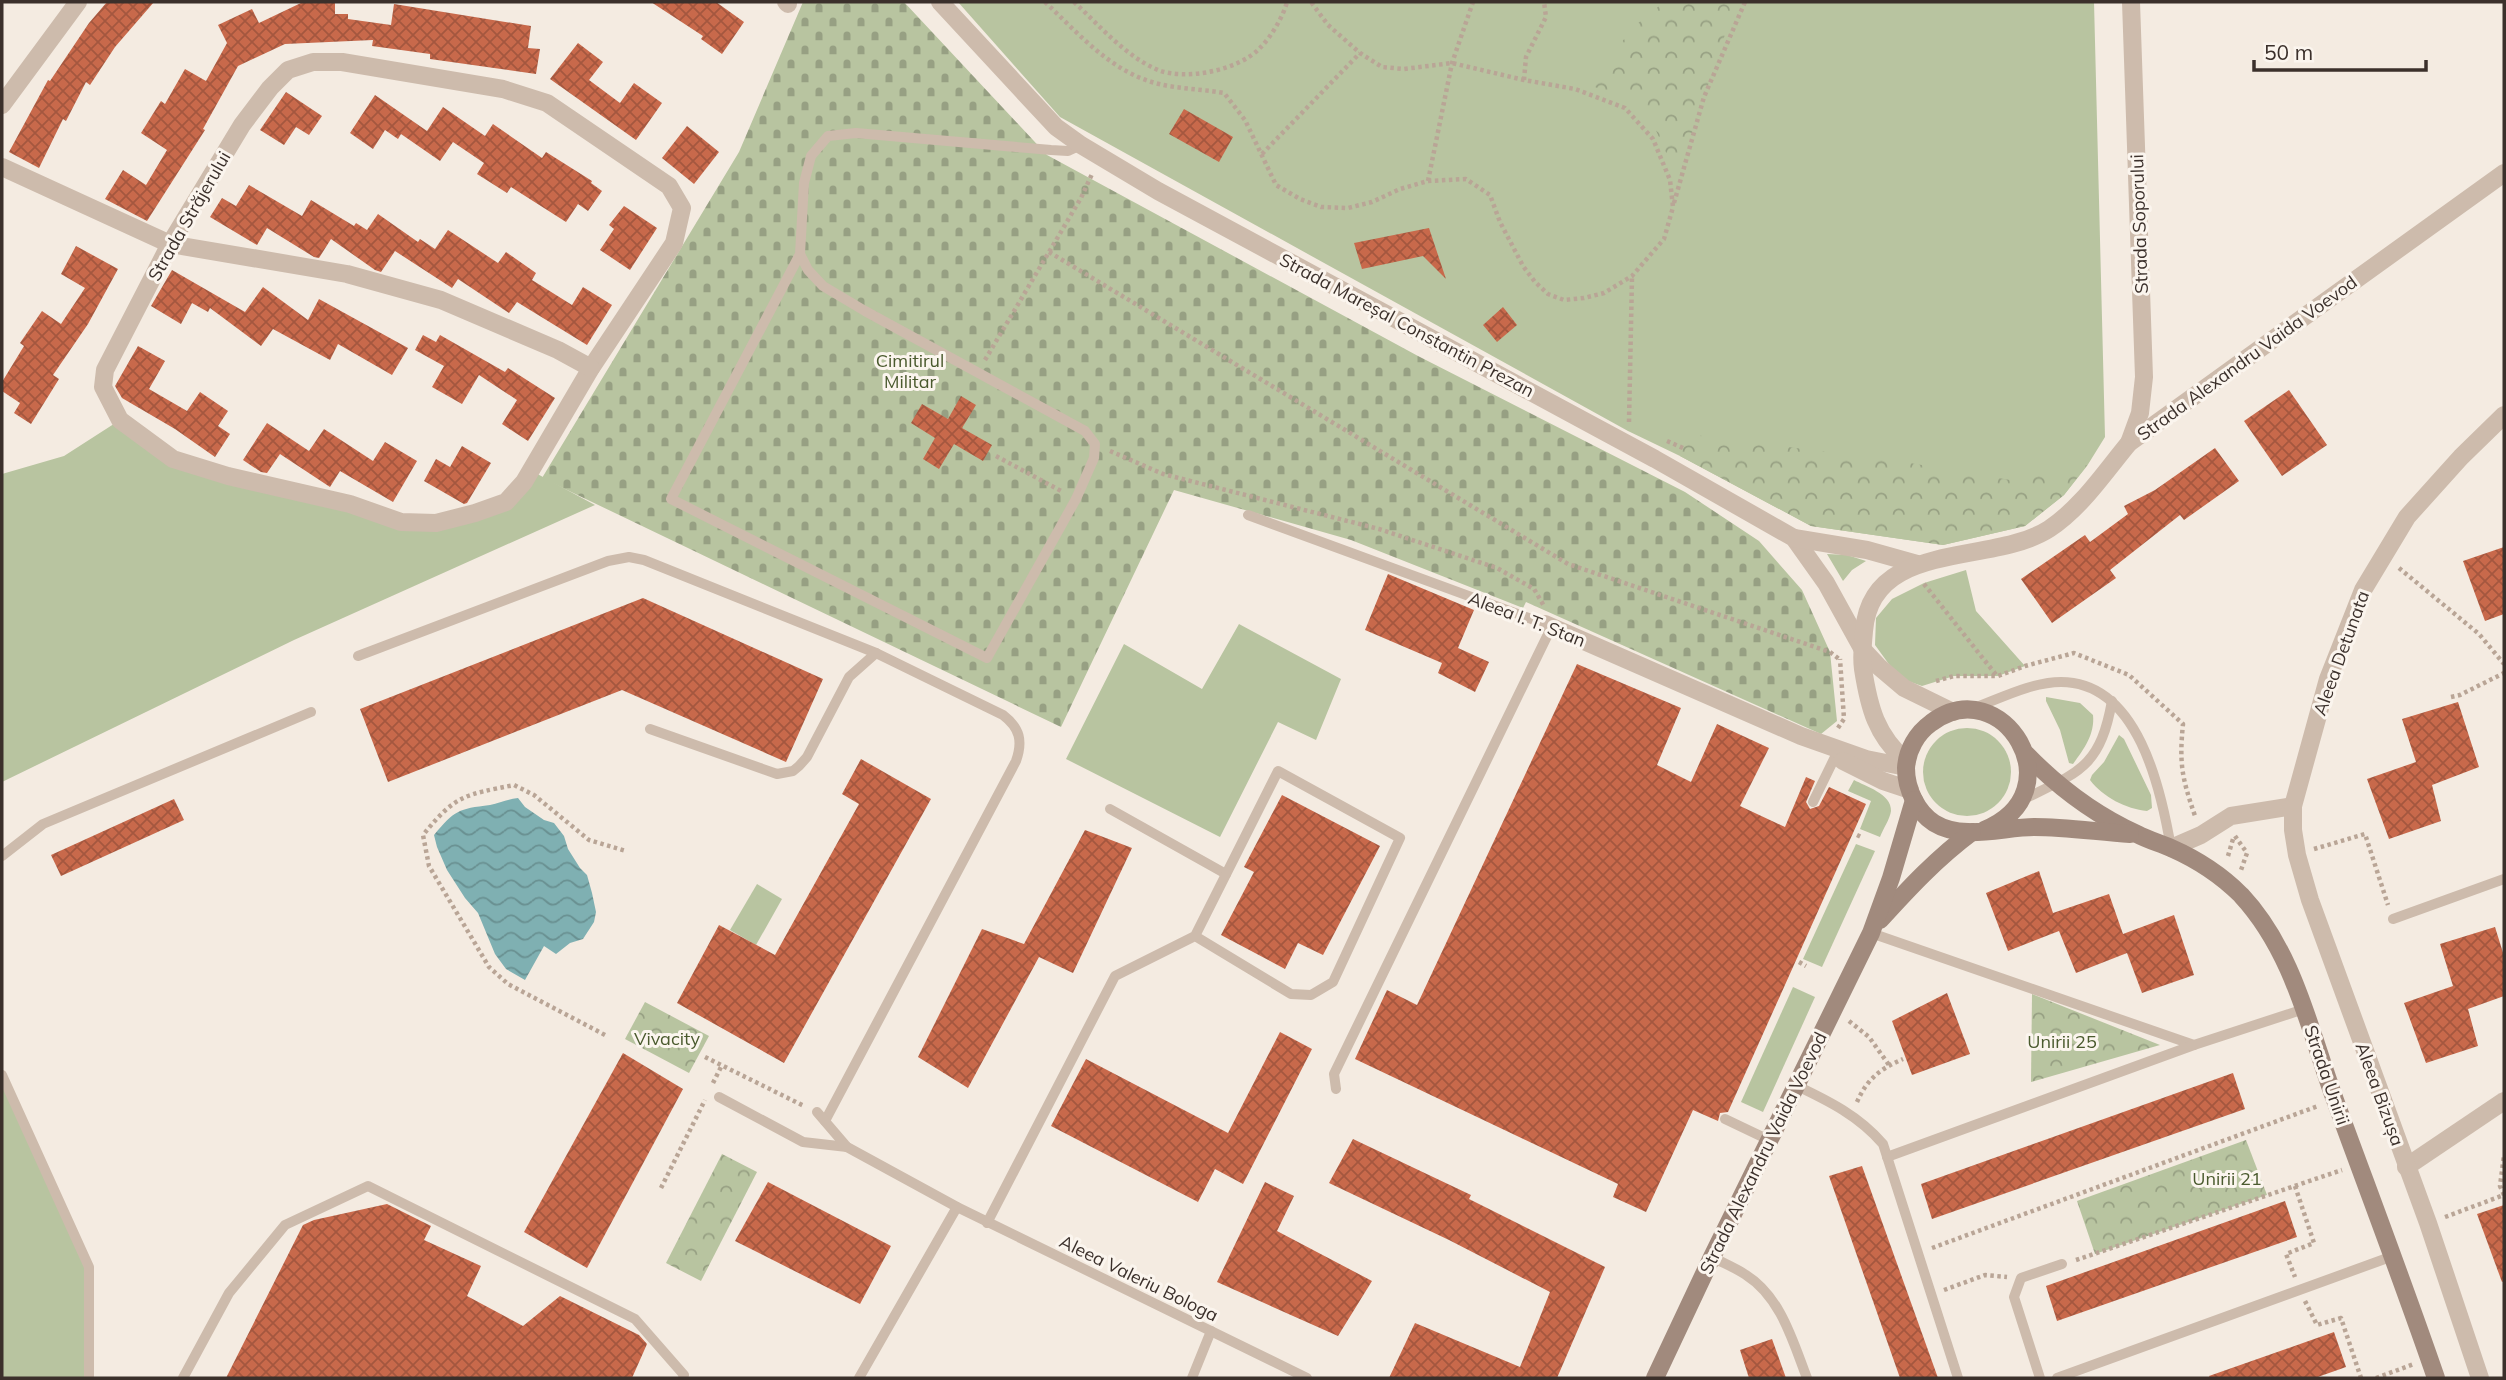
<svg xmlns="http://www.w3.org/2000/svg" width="2506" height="1380" font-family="Mulish,sans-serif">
<defs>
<pattern id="cemetery-stones" width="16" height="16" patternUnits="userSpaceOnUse" patternTransform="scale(1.75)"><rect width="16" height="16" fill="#b8c4a0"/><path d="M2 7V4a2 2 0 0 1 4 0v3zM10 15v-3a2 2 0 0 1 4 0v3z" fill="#97a083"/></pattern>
<pattern id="park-crowns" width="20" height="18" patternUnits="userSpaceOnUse" patternTransform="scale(1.75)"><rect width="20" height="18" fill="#b8c4a0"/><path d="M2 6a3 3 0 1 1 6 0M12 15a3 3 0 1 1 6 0" fill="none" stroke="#97a083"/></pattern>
<pattern id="water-waves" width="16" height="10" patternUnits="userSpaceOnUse" patternTransform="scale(1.75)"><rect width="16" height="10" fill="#7fb0b2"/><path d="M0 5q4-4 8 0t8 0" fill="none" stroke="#699091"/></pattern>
<pattern id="building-cross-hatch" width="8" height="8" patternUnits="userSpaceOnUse" patternTransform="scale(1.75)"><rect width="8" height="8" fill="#c8694b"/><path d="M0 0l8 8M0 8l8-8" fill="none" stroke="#a4573f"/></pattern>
</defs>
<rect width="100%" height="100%" fill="#f4ebe1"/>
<g fill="#b8c4a0">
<path d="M958,2H2094L2105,437L2087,466L2064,495L2025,526L1943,545L1811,526L1680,456L1628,431L1060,117Z"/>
<path d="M120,420L173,459L401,522L506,502L530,470L595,505L294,640L2,782V474L64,456Z"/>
<path d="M1827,554L1847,555L1866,561L1852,570L1843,581Z"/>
<path d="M1966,570L1976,611L2025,666L1998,676H1954L1922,686L1899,678L1875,645L1876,618L1892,599L1924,583Z"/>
<path d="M1239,624L1341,679L1316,740L1278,722L1220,837L1066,759L1124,644L1202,689Z"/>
<path d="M2046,697L2080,703L2093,715C2095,734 2084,749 2073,764L2069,763L2060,730L2046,701Z"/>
<circle cx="1967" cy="772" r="44"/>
<path d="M2119,735L2124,739L2151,795L2152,808L2147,811C2126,809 2103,797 2090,780L2092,775L2104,762Z"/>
<path d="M1854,780C1865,786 1892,794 1891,811C1890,819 1883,829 1880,837L1860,829L1871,801L1848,791Z"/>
<path d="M1856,844L1875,851L1822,967L1803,959Z"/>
<path d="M757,884L782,899L756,945L730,930Z"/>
<path d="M1793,987L1815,997L1763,1112L1741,1102Z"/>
<path d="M2,1075L89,1267V1378H2Z"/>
</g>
<path fill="url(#cemetery-stones)" d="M803,2H904L1047,155L1418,356L1685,492L1759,541L1802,590L1830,652L1837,721L1821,734L1526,602L1523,608L1351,540L1174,490L1061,727L542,478L739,152Z"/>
<g fill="url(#park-crowns)">
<path d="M1664,2H1736L1677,177L1644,104L1586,84L1637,24Z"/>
<path d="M1687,434L1904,462L2016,481L2087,465L2064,495L2025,526L1943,545L1811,526L1680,456Z"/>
<path d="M2032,994L2160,1045L2031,1082Z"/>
<path d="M645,1002L709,1036L689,1073L625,1039Z"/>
<path d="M2246,1140L2267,1195L2095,1254L2077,1201Z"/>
<path d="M722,1154L757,1172L701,1281L666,1263Z"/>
</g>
<path fill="url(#water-waves)" d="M518,798L525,807L544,820L554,823L564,836L568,849L580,868L587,875L592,893L596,912L594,922L583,939L570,943L556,954L544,946L525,980L506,969L495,954L478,913L465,898L447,870L437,847L434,835C455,810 458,809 490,805C500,803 508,799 518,798Z"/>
<g fill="url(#building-cross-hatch)">
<path d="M107,2H154L115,47L90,85L86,82L66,121L63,119L39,168L9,152L48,80L50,81L89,23Z"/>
<path d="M303,2H335V14H348V19L391,25L394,4L531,26L528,48L540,49L536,74L430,59V54L372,46L373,40L285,44L238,66L203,129L205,130L147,221L105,199L123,170L146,185L167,150L141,133L161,101L165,104L185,69L206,81L227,43L218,25L252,9L259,23Z"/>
<path d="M651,2H716L744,22L722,54L701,39L703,36Z"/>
<path d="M578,43L603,62L589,80L620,103L634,83L662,103L636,140L550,79Z"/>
<path d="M286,92L322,116L309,135L296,127L284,145L260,130Z"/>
<path d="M375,95L427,131L443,107L485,136L493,124L542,158L546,152L592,181L591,183L602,191L588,211L578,204L566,222L511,187L507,193L477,174L484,163L453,142L440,161L401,134L398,139L385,130L373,149L350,133Z"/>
<path d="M1184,109L1233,137L1219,162L1169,134Z"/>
<path d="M687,126L719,152L694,184L662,158Z"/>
<path d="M249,185L302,216L311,200L354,226L356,223L367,230L378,214L418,242L420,239L435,249L448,230L498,263L506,252L536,273L532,280L572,305L583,287L612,305L587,345L517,302L509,313L458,279L452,288L395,251L381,272L375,270L331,239L319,258L314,257L267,228L257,245L210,217L222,198L236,206Z"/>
<path d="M624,206L657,228L630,270L600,250L614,229L609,225Z"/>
<path d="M1429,228L1446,279L1423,256L1362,269L1354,243Z"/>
<path d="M76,246L118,269L88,324L53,375L59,379L31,424L14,413L20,403L2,391V382L24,346L20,343L42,311L61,324L85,288L61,274Z"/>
<path d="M172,270L245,312L263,287L308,320L319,299L408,348L392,375L338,344L330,360L273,329L261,346L210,308L208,312L192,303L181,324L151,306Z"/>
<path d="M1503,307L1517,325L1497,342L1483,325Z"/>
<path d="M423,335L436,342L440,335L505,372L508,368L555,398L528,441L502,424L517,400L479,375L462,404L432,387L444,366L415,350Z"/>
<path d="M138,346L165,361L149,389L187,411L200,392L228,411L218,426L230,434L215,457L175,429L122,398L115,386Z"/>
<path d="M2289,390L2327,445L2282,476L2244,421Z"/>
<path d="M961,396L976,405L962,428L992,445L983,461L954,444L939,469L923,459L935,438L911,423L922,404L948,419Z"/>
<path d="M267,423L309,451L324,429L373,461L385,442L417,461L393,502L340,471L330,487L280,454L267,473L261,472L243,460Z"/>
<path d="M462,446L491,463L467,503L464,504L424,481L436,459L450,467Z"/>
<path d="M2215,448L2239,481L2184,520L2180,515L2110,570L2116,578L2052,623L2021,579L2085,535L2090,542L2128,514L2124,506L2155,490Z"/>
<path d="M2504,547V614L2485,621L2463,561Z"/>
<path d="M1388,574L1474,610L1458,648L1489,662L1475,692L1438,673L1442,663L1365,630Z"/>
<path d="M643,598L823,679L786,762L622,690L388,782L360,709Z"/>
<path d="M1577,664L1681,708L1657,765L1691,782L1717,724L1769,748L1740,806L1785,827L1806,777L1815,781L1806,802L1810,809L1819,806L1829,787L1866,804L1728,1112L1720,1113L1718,1121L1693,1110L1646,1212L1613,1197L1618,1184L1355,1059L1387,990L1417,1005Z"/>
<path d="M2458,702L2479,767L2432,785L2441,821L2389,839L2367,779L2416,762L2402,719Z"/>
<path d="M861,759L931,799L784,1063L677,1003L719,925L775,955L859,804L842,794Z"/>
<path d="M1282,795L1380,846L1323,955L1298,943L1285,969L1221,935L1254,872L1244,867Z"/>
<path d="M174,799L184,820L61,876L51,855Z"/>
<path d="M1085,830L1132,848L1073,973L1039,957L968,1088L918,1057L982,929L1024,944Z"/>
<path d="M2039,871L2053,913L2109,894L2123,934L2174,915L2194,975L2142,993L2127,953L2076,973L2059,931L2008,951L1986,893Z"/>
<path d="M2495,927L2504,956V996L2468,1009L2478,1046L2426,1063L2404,1003L2453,986L2440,944Z"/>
<path d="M1947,993L1970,1054L1912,1075L1892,1021Z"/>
<path d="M1280,1032L1312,1049L1243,1184L1215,1169L1198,1202L1051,1126L1086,1059L1228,1133Z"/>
<path d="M623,1053L683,1089L587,1268L524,1232Z"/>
<path d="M2233,1073L2245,1109L1932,1219L1921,1184Z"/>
<path d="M1353,1139L1471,1195L1469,1199L1605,1267L1557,1378H1389L1415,1323L1520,1367L1550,1292L1449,1240L1329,1183Z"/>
<path d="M1862,1166L1938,1378H1900L1829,1176Z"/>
<path d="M768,1182L891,1246L860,1304L735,1241Z"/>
<path d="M1265,1182L1294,1196L1277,1231L1372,1281L1338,1336L1217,1282Z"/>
<path d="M2285,1201L2297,1237L2057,1321L2046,1286Z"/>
<path d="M387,1204L431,1226L424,1240L481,1266L467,1296L523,1326L560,1296L639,1335L647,1344L632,1378H226L303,1225L314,1220Z"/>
<path d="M2504,1205V1281L2502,1282L2477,1214Z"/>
<path d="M2334,1332L2346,1367L2315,1378H2210L2209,1376Z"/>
<path d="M1772,1339L1786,1378H1749L1740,1350Z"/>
</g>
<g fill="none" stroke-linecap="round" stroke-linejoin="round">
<g stroke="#b9a596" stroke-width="4.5" stroke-dasharray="3.5 3.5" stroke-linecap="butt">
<path d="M1045,2C1079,34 1112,73 1159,84C1179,89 1202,89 1224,93L1245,120L1276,185L1300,199L1321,207L1348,208L1372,202L1400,189L1428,181L1466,179L1490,195L1500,222L1523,266L1535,282L1548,294L1564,300L1584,298L1604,293L1632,276L1664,239L1673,207L1670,180L1653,139L1625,108L1575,89L1524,80L1452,63L1404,69L1382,67L1360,53L1328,25L1311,2"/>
<path d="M1074,2C1099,25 1125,56 1158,70C1186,81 1239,70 1260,48C1271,37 1283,17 1287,2"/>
<path d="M1524,80L1526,57L1546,17L1544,2"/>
<path d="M1262,154L1360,53"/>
<path d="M1428,181L1452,63L1473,2"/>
<path d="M1674,203L1704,97L1745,2"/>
<path d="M1049,252L1568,564L1830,652L1839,659"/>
<path d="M985,360L1081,198L1092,174"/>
<path d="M1629,422L1632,277"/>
<path d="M1667,441L1683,448"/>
<path d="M1110,451L1163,474L1379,529L1497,568L1534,589L1544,606"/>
<path d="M996,456L1063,492"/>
<path d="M2399,568L2479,634L2504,664"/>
<path d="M1924,584L1997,676"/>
<path d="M1936,681L1954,676H1998L2025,666L2074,653L2129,675L2183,724C2179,764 2182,778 2195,816"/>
<path d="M2451,697L2460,695L2504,673"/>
<path d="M1838,728L1844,719L1840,659"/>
<path d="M1857,835L1863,838"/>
<path d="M2235,836L2247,853L2241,870"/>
<path d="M2314,849L2365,834L2388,905"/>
<path d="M2228,856L2233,839"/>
<path d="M1799,962L1806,966"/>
<path d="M1849,1021L1869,1037L1889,1065"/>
<path d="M605,1035L508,984L489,967L429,866L423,835C456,794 465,795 514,785L534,795L589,840L626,851"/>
<path d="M705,1057L804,1106"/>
<path d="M713,1083L722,1065"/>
<path d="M1857,1102C1867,1079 1880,1069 1903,1059"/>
<path d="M2295,1186L2314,1243L2286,1254L2295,1277"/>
<path d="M661,1188L705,1100"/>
<path d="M2445,1217L2504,1195L2500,1186L2504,1155"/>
<path d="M1932,1248L2318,1106"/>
<path d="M2076,1260L2342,1170"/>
<path d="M1944,1290L1985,1275L2007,1277"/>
<path d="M2305,1301L2317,1325L2341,1318L2361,1378"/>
<path d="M2376,1378L2414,1364"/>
</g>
<g stroke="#cdbbac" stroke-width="10">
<path d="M800,254L671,499L987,658L1076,499L1094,458L1095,444L1085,431L865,311L823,286L808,270L800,254L804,183L811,156L828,136L856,133L1051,150L1068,151L1081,145"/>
<path d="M1248,515L1545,624"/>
<path d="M358,656L608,561L629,557L644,560L876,653"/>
<path d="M1974,708C2001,698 2032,682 2061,682C2138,682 2161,789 2171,848"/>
<path d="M650,729L777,774L793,771L799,766L807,757L849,677L876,653L1003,715C1020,728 1023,741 1016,761L825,1121"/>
<path d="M2022,800C2079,772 2100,768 2112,701"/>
<path d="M1813,802L1835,757"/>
<path d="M1110,809L1226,874"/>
<path d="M2,856L43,824L311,712"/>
<path d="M2393,919L2504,879"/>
<path d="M1871,933L2194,1045"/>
<path d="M2,1075L89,1267V1378"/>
<path d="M1795,1085C1829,1101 1859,1116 1883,1144L1958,1378"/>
<path d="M1336,1089L1334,1074L1552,626"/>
<path d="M719,1097L803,1142L847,1147"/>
<path d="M817,1112L847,1147L957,1207L1307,1378"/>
<path d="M1725,1119L1769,1140"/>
<path d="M1887,1157L2194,1045L2304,1009"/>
<path d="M987,1223L1115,976L1195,936L1291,994L1311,995L1333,982L1400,838L1278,771L1195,936"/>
<path d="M1712,1257C1723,1263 1736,1268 1746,1275C1781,1297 1793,1342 1807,1378"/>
<path d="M183,1378L229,1293L285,1225L368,1186L635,1319L684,1375L683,1378"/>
<path d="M859,1378L957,1207"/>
<path d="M1192,1378L1211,1331"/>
<path d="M2040,1378L2014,1297L2021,1278L2062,1264"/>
<path d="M2057,1378L2393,1256"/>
</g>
<g stroke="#cdbbac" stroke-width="18">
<path d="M786,2L788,4"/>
<path d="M940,2L1056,127L1081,145L1158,191L1655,459L1794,538L1826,583L1863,650L1878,666L1904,688L1953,712"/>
<path d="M313,62H342L503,89L547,103L669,186L682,208L674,243L591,368L524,482L506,502L475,513L436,523L401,522L350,504L228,476L173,459L120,420L103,387L105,370L170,244L242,125L270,88L288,70Z"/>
<path d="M2,105L78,2"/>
<path d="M2,167L170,244L347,274L441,300L558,350L591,368"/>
<path d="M2129,443L2140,413L2144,377L2131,2"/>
<path d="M1794,538L1867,550L1917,564"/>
<path d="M1545,624L1801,736L1866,759L1906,767"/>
<path d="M1843,761L1883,781L1910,790"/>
<path d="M1907,762C1876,736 1869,707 1863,669C1861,656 1863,644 1864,631C1871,539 1991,566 2049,529C2082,507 2104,473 2129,443L2504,173"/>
<path d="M2171,848L2201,835L2231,816L2293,806"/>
<path d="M2406,1167L2504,1101"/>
<path d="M2480,1378L2428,1223L2310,900L2297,855L2293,830V806L2328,679L2363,590L2407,517L2461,457L2504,415"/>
</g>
<g stroke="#a18a7d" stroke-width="18">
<path d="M2026,754C2059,788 2093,814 2137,834C2148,840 2160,843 2171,848C2196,859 2222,876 2241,895C2294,952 2309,1029 2335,1100C2369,1193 2404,1285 2436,1378"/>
<path d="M1984,830C2078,792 2002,669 1931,723C1917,733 1907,750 1906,768C1906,789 1917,812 1934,823C1963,841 2003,827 2034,827C2066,827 2098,832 2130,834"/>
<path d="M1880,920C1909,888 1937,858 1972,832"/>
<path d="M1655,1378L1712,1257L1871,933L1891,878L1914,800"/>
</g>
</g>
<g text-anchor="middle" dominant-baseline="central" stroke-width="6" stroke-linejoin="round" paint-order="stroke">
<g font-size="18" fill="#3b302b" stroke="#fbf5ee">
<text transform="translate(189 216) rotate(-60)">Strada Străjerului</text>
<text transform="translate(2139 224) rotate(-92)">Strada Soporului</text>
<text transform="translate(1407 325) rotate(28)">Strada Mareșal Constantin Prezan</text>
<text transform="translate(2247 358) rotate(-36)">Strada Alexandru Vaida Voevod</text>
<text transform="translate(1527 619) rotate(21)">Aleea I. T. Stan</text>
<text transform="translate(2341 653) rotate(-70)">Aleea Detunata</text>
<text transform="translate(2327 1075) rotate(71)">Strada Unirii</text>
<text transform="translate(2380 1094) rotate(70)">Aleea Bizușa</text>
<text transform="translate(1763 1153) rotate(-64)">Strada Alexandru Vaida Voevod</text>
<text transform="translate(1139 1278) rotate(26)">Aleea Valeriu Bologa</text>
</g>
<g font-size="18" fill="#4a5a2e" stroke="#fbf5ee">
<text x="910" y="360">Cimitirul<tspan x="910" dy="21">Militar</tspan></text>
<text x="667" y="1038">Vivacity</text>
<text x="2062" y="1041">Unirii 25</text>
<text x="2227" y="1178">Unirii 21</text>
</g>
</g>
<rect width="2506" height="1380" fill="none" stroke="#3b302b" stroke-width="7"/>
<path d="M2254 60v10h172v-10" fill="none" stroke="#3b302b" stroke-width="3.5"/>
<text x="2264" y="60" font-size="21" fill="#3b302b" stroke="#fbf5ee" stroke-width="5" paint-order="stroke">50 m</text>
</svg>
